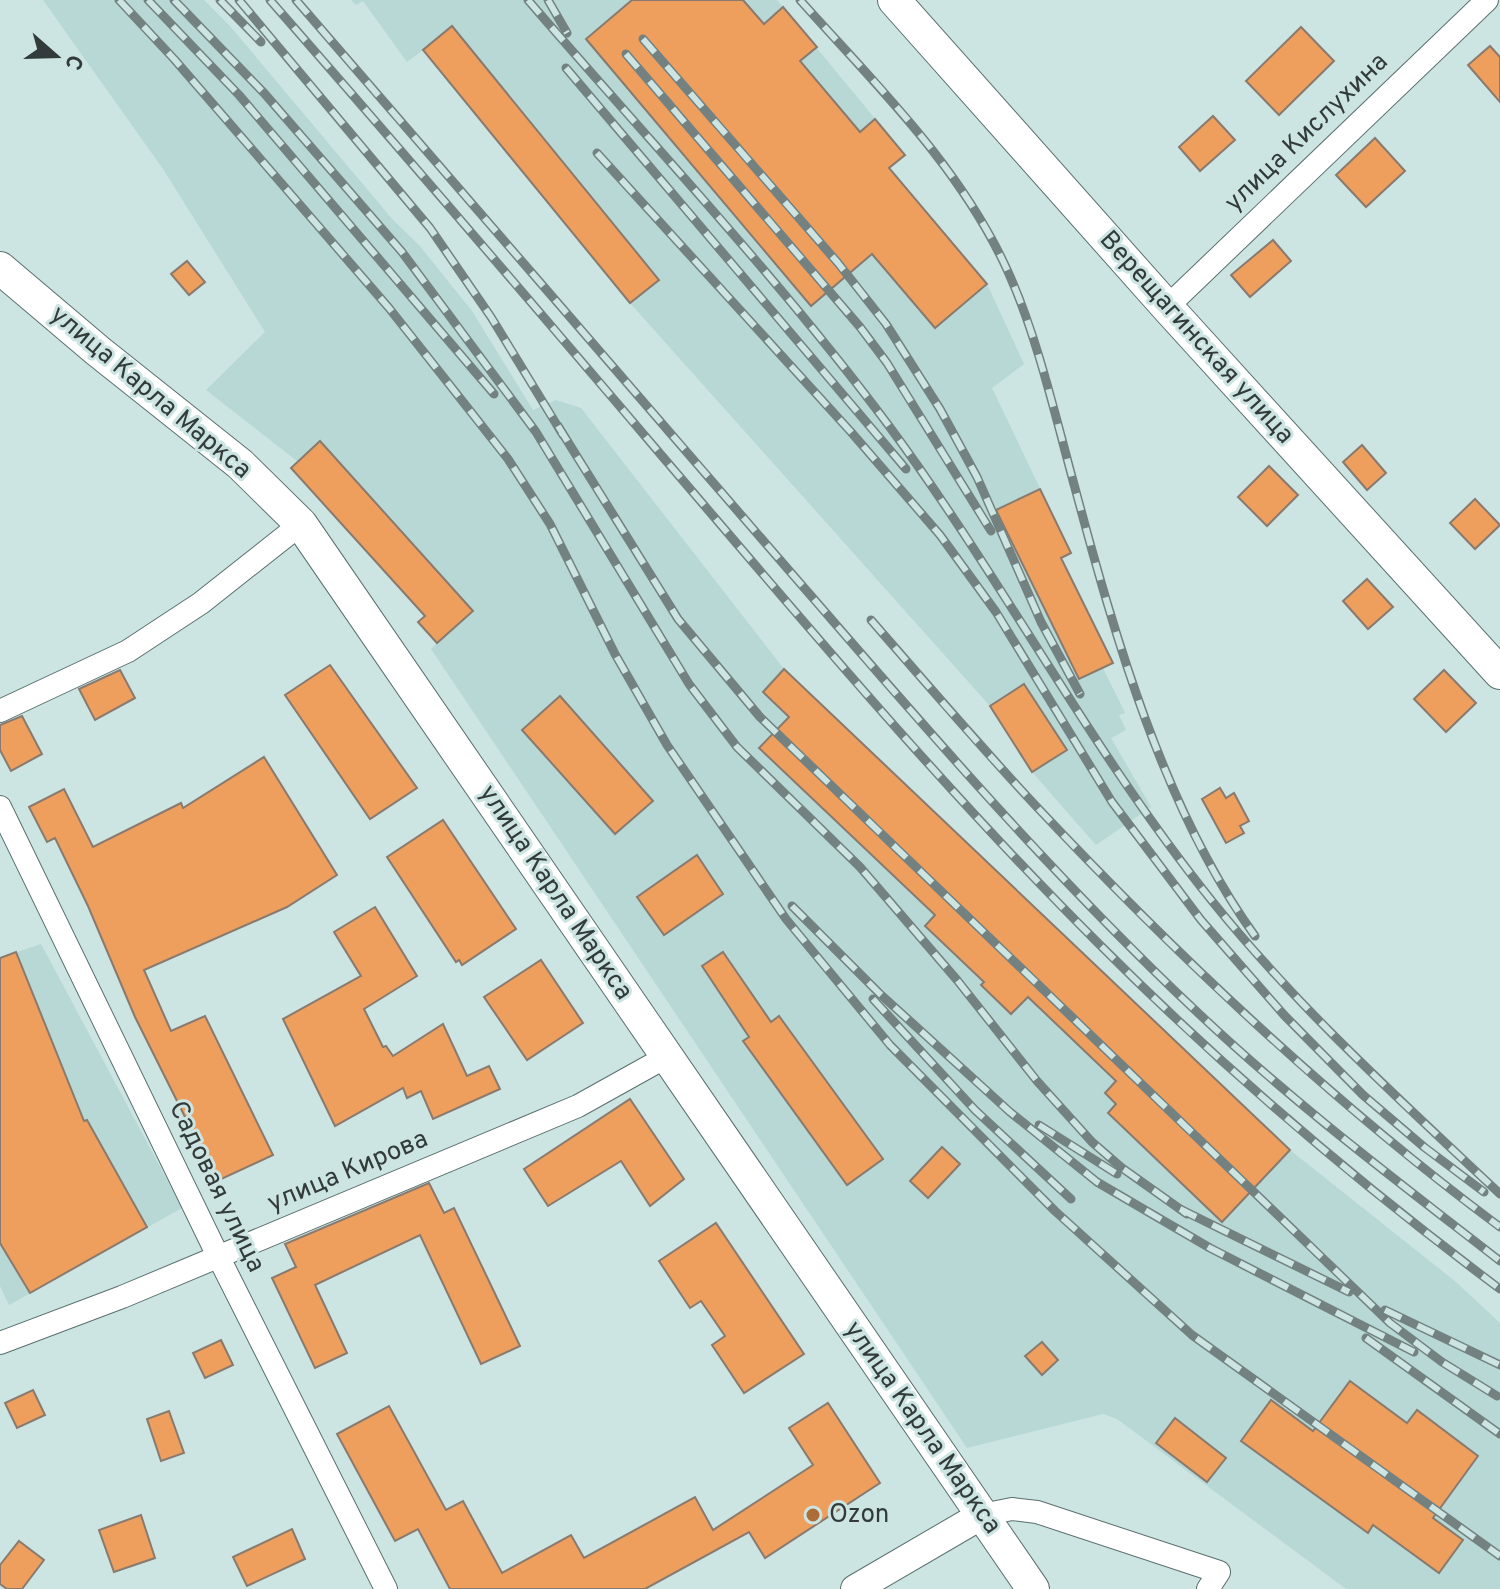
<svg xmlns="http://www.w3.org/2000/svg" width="1500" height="1589" font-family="Overpass,sans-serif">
<rect width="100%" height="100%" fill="#cce4e2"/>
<g fill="#b7d8d5">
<path d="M43,0H204L229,25L393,220L419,245L472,311L533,410L556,400L581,408L784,669L1290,1150L1456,1282L1500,1323V1589H1346L1117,1419L1103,1414L967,1448L431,649L437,643L418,622L425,616L291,468L297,461L206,390L265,332L163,169Z"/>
<path d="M351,0H777L905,155L889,168L987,284L1024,364L992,388L1071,553L1061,558L1113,663L1103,668L1125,713L1119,715L1126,730L1111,738L1151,807L1096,845L1032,772L990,706L630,303L423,50L407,62L363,1L356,5Z"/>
<path d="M41,944L182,1208L9,1305L0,1286V958Z"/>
</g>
<g fill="#ee9e5d" stroke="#897a6f" stroke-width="2">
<path d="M632,0H743L764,24L783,7L817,47L800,61L860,132L875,119L905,155L889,168L987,284L935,328L872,254L811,306L586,39Z"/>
<path d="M452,26L659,280L630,303L423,50Z"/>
<path d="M1301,27L1334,61L1279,115L1246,81Z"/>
<path d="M1490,46L1500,57V102L1468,65Z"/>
<path d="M1213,116L1235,140L1200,171L1179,147Z"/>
<path d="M1375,138L1405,171L1366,207L1336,175Z"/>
<path d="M1273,240L1291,261L1250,297L1231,275Z"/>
<path d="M187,261L205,282L189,295L171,274Z"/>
<path d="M320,441L473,611L437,643L418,622L425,616L291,468Z"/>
<path d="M1362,445L1386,473L1367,490L1343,462Z"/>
<path d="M1269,466L1298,495L1267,526L1238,497Z"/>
<path d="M1040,489L1071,553L1061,558L1113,663L1079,679L996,510Z"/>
<path d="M1475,499L1500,525L1475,549L1450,523Z"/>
<path d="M1367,579L1393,607L1368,629L1343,601Z"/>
<path d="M330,665L417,788L370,819L285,695Z"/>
<path d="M784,669L1290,1150L1222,1222L1108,1113L1116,1104L1105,1093L1116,1081L1028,997L1011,1014L981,985L984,982L925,926L935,915L759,748L789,717L763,692Z"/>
<path d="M120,670L135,698L95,720L79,689Z"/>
<path d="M1444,670L1476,703L1446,732L1414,699Z"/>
<path d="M1024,684L1067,750L1032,772L990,706Z"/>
<path d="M560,696L653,801L615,834L522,730Z"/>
<path d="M22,716L42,754L11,771L0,750V725Z"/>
<path d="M264,757L337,875L287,907L144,970L171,1031L205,1016L273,1155L217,1181L135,1017L88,906L55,838L47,842L29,807L64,789L93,847L181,803L183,808Z"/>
<path d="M1220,788L1226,798L1234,793L1249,821L1240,826L1244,833L1226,843L1202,799Z"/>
<path d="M443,820L516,929L462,965L459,960L456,962L387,857Z"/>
<path d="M697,855L723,894L664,935L637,897Z"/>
<path d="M375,907L417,976L364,1009L383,1047L386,1046L393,1056L443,1024L467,1076L489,1066L500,1089L433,1119L421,1091L407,1098L403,1088L335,1126L283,1019L361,976L334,932Z"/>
<path d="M16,952L84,1121L87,1120L147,1227L30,1293L0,1243V958Z"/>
<path d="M723,952L771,1022L779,1016L883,1159L847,1185L743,1041L749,1037L702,966Z"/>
<path d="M541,960L583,1023L527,1060L484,997Z"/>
<path d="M630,1099L684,1179L650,1206L621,1161L548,1206L524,1169Z"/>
<path d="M942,1147L960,1164L928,1198L910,1181Z"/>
<path d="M429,1183L444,1213L454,1208L520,1346L481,1364L420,1235L315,1285L347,1353L315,1368L272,1278L296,1267L285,1244Z"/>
<path d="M716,1223L804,1354L744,1393L712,1345L725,1336L701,1301L690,1308L659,1261Z"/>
<path d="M221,1340L233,1365L205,1378L193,1353Z"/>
<path d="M1042,1342L1058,1360L1042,1375L1025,1356Z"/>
<path d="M1350,1381L1407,1423L1417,1410L1478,1456L1433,1518L1463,1540L1439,1573L1373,1525L1368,1533L1241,1441L1271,1400L1313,1431Z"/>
<path d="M33,1390L45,1415L17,1428L5,1403Z"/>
<path d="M828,1403L880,1483L765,1558L749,1532L645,1589H450L418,1529L395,1541L337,1434L389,1406L446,1510L463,1501L502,1573L571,1535L584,1558L695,1497L713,1530L813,1465L789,1428Z"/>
<path d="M169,1411L184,1453L161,1461L147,1419Z"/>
<path d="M1175,1418L1226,1458L1207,1482L1156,1443Z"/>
<path d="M141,1515L155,1558L114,1572L99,1530Z"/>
<path d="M292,1529L305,1559L247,1586L233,1557Z"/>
<path d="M19,1541L44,1560L22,1589H7L0,1584V1565Z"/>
</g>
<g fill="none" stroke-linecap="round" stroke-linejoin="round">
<g stroke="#5a706e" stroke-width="24">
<g id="minor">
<path d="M1167,307L1487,0"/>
<path d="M0,711L128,651L201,603L301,524"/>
<path d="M0,807L218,1256L386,1589"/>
<path d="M0,1343L122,1297L578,1106L666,1057"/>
<path d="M982,1515L1012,1509L1037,1512L1219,1572L1208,1589"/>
</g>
</g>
<g stroke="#5a706e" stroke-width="30">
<path id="tertiary" d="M855,1589L982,1515"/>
</g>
<g stroke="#5a706e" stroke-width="34">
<g id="secondary">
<path d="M894,0L1167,307L1500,673"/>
<path d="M0,268L98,351L240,464L301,524L1033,1589"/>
</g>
</g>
<use href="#minor" stroke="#fff" stroke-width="22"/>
<use href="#tertiary" stroke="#fff" stroke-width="28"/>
<use href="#secondary" stroke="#fff" stroke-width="32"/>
<g stroke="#738281" stroke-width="9">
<g id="rail">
<path d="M119,0L174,59L389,308L508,459L550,524L615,654L667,745L786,919L890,1045L1055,1211L1192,1335L1500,1556"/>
<path d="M148,0L239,95L494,394"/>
<path d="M174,0L264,93L402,252L536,432L689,684L737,747L860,867L957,980L1037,1081L1092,1142L1122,1168L1187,1214"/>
<path d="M220,0L261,42"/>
<path d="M239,0L430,228L491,317L563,435"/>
<path d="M270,0C402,151 532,303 662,456C804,622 944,790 1099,944C1224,1069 1358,1183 1500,1289"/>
<path d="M296,0C453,182 610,363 767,545C905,704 1041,865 1195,1010C1291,1101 1396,1180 1500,1261"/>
<path d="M528,0C649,141 778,277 889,426C1003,580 1092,752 1212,901C1298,1008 1400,1100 1500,1194"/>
<path d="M548,0L567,33"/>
<path d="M800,0C876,85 962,168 1009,274C1038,339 1056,419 1075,488C1115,637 1164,810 1255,936"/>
<path d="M643,39L838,263L886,324L940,409L977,477L1041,622L1080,694"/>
<path d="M626,54L860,327L887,363L991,531"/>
<path d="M566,68L906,469"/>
<path d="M597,153L851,432L940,535L996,612L1112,802L1201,920L1284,1015L1363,1095L1424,1147L1484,1192"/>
<path d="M558,426L678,619L760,717L1390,1323L1442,1362L1497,1396"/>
<path d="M871,620C925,682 979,745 1035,805C1179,958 1332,1102 1500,1227"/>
<path d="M792,906L879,993L1010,1112L1097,1182L1210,1248L1414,1352"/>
<path d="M873,999L975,1110L1071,1199"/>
<path d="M1039,1125L1117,1174"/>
<path d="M1180,1209L1349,1292"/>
<path d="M1385,1310L1500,1365"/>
<path d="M1366,1338L1500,1434"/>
</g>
</g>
<use href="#rail" stroke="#cce4e2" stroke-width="6" stroke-dasharray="18" stroke-linecap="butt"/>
</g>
<circle fill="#ad6d36" stroke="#cce4e2" stroke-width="3" cx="813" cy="1515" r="8"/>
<g text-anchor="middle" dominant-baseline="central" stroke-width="6" stroke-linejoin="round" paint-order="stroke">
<g font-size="26" fill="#323b3a" stroke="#cce4e2">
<text transform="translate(1307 133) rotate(-44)">улица Кислухина</text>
<text transform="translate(1196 338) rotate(48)">Верещагинская улица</text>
<text transform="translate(150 393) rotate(40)">улица Карла Маркса</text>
<text transform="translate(555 893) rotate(56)">улица Карла Маркса</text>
<text transform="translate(348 1172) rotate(-23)">улица Кирова</text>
<text transform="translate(216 1187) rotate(64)">Садовая улица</text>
<text transform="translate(922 1428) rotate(55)">улица Карла Маркса</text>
</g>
<g font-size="26" fill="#323b3a" stroke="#cce4e2" text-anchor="start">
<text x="829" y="1515">Ozon</text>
</g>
</g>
<g transform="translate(56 56) rotate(110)" stroke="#cce4e2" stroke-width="6" paint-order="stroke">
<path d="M0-6L14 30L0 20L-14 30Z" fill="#323b3a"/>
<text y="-12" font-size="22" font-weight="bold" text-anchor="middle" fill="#323b3a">С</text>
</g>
</svg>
